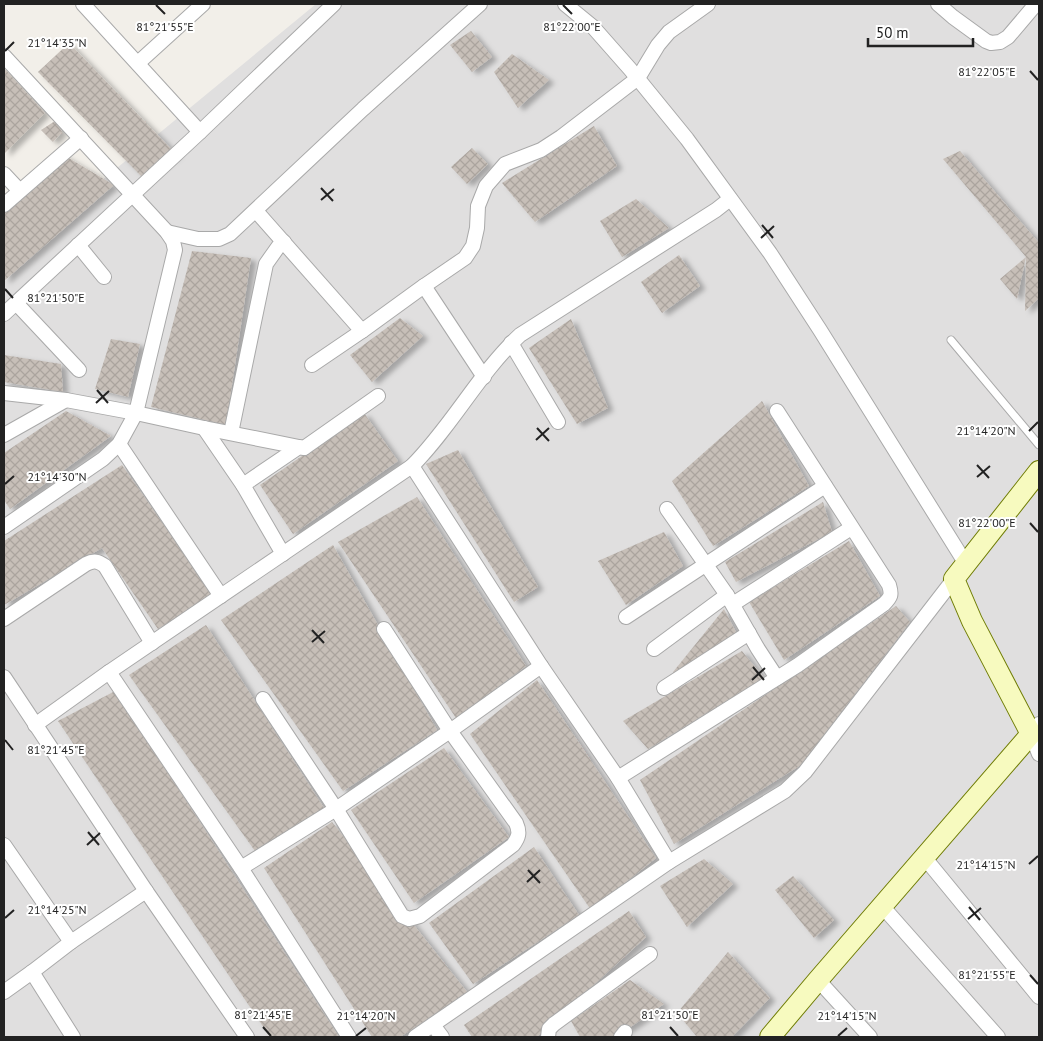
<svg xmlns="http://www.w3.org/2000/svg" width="1043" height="1041" font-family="'PT Sans',sans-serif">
<defs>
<pattern id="building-cross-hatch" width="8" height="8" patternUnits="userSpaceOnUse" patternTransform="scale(1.25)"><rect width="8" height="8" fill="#c7bfb8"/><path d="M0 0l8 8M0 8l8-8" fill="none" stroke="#aba49e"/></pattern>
<filter id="shadow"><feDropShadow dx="5.5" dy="3" stdDeviation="2.5" flood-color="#0004"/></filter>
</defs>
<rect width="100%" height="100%" fill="#f2efe9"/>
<path fill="#e0dfdf" d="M316,4H1039V1037H4V249L38,233Z"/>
<g fill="url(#building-cross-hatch)" filter="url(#shadow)">
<path d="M471,31L492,57L472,72L450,45Z"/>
<path d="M69,43L176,154L142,177L38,72Z"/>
<path d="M512,54L549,80L518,108L494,72Z"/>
<path d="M4,68L45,113L4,154Z"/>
<path d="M55,121L62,132L53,142L41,130Z"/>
<path d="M594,126L617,166L535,222L502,183Z"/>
<path d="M472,148L488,164L467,184L451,167Z"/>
<path d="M960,151L1039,243V298L1025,311L1026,257L943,159Z"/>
<path d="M62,154L114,185L4,281V213Z"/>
<path d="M636,199L669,228L622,257L600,221Z"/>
<path d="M192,251L251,258L226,425L151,407Z"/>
<path d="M679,255L700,286L662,313L641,282Z"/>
<path d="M1026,257L1017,299L1000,279Z"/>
<path d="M400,318L423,336L372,382L350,355Z"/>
<path d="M571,319L608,408L577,424L529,348Z"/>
<path d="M111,339L140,344L128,397L95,389Z"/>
<path d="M4,355L61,364L63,392L4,382Z"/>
<path d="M762,401L809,486L713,546L672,481Z"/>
<path d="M66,411L111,436L10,509L4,500V453Z"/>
<path d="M364,413L398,461L293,534L260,485Z"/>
<path d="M458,450L538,587L514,602L426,464Z"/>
<path d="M122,465L212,594L158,629L102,548L4,605V541Z"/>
<path d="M417,497L526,666L456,718L338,542Z"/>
<path d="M823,502L832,532L736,582L725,562Z"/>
<path d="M664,532L683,566L626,605L598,561Z"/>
<path d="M849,541L880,596L784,660L749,602Z"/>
<path d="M333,545L437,730L343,791L221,620Z"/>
<path d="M896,606L910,622L801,765L674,844L640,780Z"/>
<path d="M724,609L737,634L673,673V672Z"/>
<path d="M206,625L324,808L255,851L129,675Z"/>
<path d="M742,651L764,678L648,749L623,721Z"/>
<path d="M537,680L656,858L591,910L470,734Z"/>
<path d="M115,691L339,1037H270L58,721Z"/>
<path d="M444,748L509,837L414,903L351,810Z"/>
<path d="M332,822L468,993L400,1037H372L264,868Z"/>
<path d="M534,847L579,915L473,984L429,923Z"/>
<path d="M704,859L733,884L687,927L660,886Z"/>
<path d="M793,876L834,920L814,938L775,890Z"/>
<path d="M629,911L646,937L538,1036L539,1037H472L464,1025Z"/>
<path d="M728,952L770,998L732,1037H697L677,1013Z"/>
<path d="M630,980L664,1004L616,1037H580L571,1021Z"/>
</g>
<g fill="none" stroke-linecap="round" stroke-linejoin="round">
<g stroke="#a9a9a9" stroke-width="9">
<path id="service" d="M951,340L1039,445"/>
</g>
<g stroke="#a9a9a9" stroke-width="16">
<g id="minor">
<path d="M83,4L200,132"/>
<path d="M565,4L593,27L630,69L687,139L770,253L820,330L966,564"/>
<path d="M938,4L953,17L986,41L991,43L1000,42L1008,37L1036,4"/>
<path d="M4,56L167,232L173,241L175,250L136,413L119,444L103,459L4,527"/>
<path d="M138,63L203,4"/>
<path d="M4,174L19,190"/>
<path d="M4,205L81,138"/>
<path d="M256,211L362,331"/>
<path d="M167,232L198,239H219L230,234L363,109L480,4"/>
<path d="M78,245L104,277"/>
<path d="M424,286L465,258L473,246L477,228L478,206L486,186L505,164L541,150L561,137L638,78L658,45L669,32L708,4"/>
<path d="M16,303L79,370"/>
<path d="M4,314L200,132L334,4"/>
<path d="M511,343L558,422"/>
<path d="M312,365L362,331L424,286L484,377"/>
<path d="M4,393L66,400L136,413L204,428L304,448"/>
<path d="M204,428L243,485L283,554"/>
<path d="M231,433L266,264L278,247L284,242"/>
<path d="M4,435L66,400"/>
<path d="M119,444L221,596"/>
<path d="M412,466L541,666L618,778L669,862"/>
<path d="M243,485L299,447L304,448L378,396"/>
<path d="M667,509L727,595L758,649L777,678"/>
<path d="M733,604L851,528"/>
<path d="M626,617L825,486"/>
<path d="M4,619L86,564C94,560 98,561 105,566L152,643"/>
<path d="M654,649L727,595"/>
<path d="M109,672L241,868L349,1037"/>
<path d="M4,677L146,891L247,1037"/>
<path d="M664,688L749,633"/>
<path d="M263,699L336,809L402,916L409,919L420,916L513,845C519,837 520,832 516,823L450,731L384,629"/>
<path d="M1039,724L1031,734L1039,754"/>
<path d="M35,725L109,672L412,466C452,426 479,373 520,335L716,210L730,199"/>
<path d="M618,778L798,665L884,604C891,597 892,595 889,585L777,411"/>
<path d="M4,845L71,942"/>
<path d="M924,857L1039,997"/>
<path d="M241,868L336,809L450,731L541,666"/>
<path d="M882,906L998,1037"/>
<path d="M32,972L73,1037"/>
<path d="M818,980L870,1037"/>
<path d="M4,992L32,972L71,942L146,891"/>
<path d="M433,1025L442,1037"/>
<path d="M415,1037L669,862L785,791L805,772L954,579"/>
<path d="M548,1037L549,1029L554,1024L650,954"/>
<path d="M621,1037L625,1032"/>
</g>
</g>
<g stroke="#707d05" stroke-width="22">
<path id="secondary" d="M770,1037L818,980L1031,734L972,621L954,579L1039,471"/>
</g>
<use href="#service" stroke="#fff" stroke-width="7"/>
<use href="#minor" stroke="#fff" stroke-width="14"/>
<use href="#secondary" stroke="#f7fabf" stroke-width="20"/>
</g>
<path fill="none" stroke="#222" stroke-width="2" d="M156,5L165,14M563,5L572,14M5,51L14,42M1030,71L1038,80M321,188L333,201M321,200L334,189M762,225L773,238M761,238L774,226M5,289L13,298M97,390L108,403M96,403L109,391M537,428L549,441M1029,431L1038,422M536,440L549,428M977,465L989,478M977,477L990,466M5,484L14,476M1030,523L1038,532M312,630L324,643M312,642L325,631M753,667L764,680M752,680L765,668M5,740L13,750M88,832L99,845M87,845L100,833M1029,864L1038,856M528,870L540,883M527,882L540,870M969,907L980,920M5,918L14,910M968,919L981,908M1030,975L1038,984M263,1027L271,1036M670,1027L678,1036M356,1036L366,1028M838,1036L847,1028"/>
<g font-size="12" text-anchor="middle" fill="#222" stroke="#fff" stroke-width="4" stroke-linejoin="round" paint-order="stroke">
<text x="165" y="31">81°21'55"E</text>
<text x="572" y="31">81°22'00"E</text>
<text x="57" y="47">21°14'35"N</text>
<text x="987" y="76">81°22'05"E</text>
<text x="56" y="302">81°21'50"E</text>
<text x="986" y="435">21°14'20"N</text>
<text x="57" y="481">21°14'30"N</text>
<text x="987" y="527">81°22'00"E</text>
<text x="56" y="754">81°21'45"E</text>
<text x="986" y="869">21°14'15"N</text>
<text x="57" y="914">21°14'25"N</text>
<text x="987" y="979">81°21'55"E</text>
<text x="263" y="1019">81°21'45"E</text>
<text x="670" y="1019">81°21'50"E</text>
<text x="366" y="1020">21°14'20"N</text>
<text x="847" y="1020">21°14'15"N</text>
</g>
<rect width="1043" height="1041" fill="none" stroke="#222222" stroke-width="10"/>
<path d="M868 38v8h105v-8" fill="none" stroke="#222222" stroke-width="2.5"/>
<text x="876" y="38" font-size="15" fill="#222222" stroke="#ffffff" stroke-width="4" paint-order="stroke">50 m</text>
</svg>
